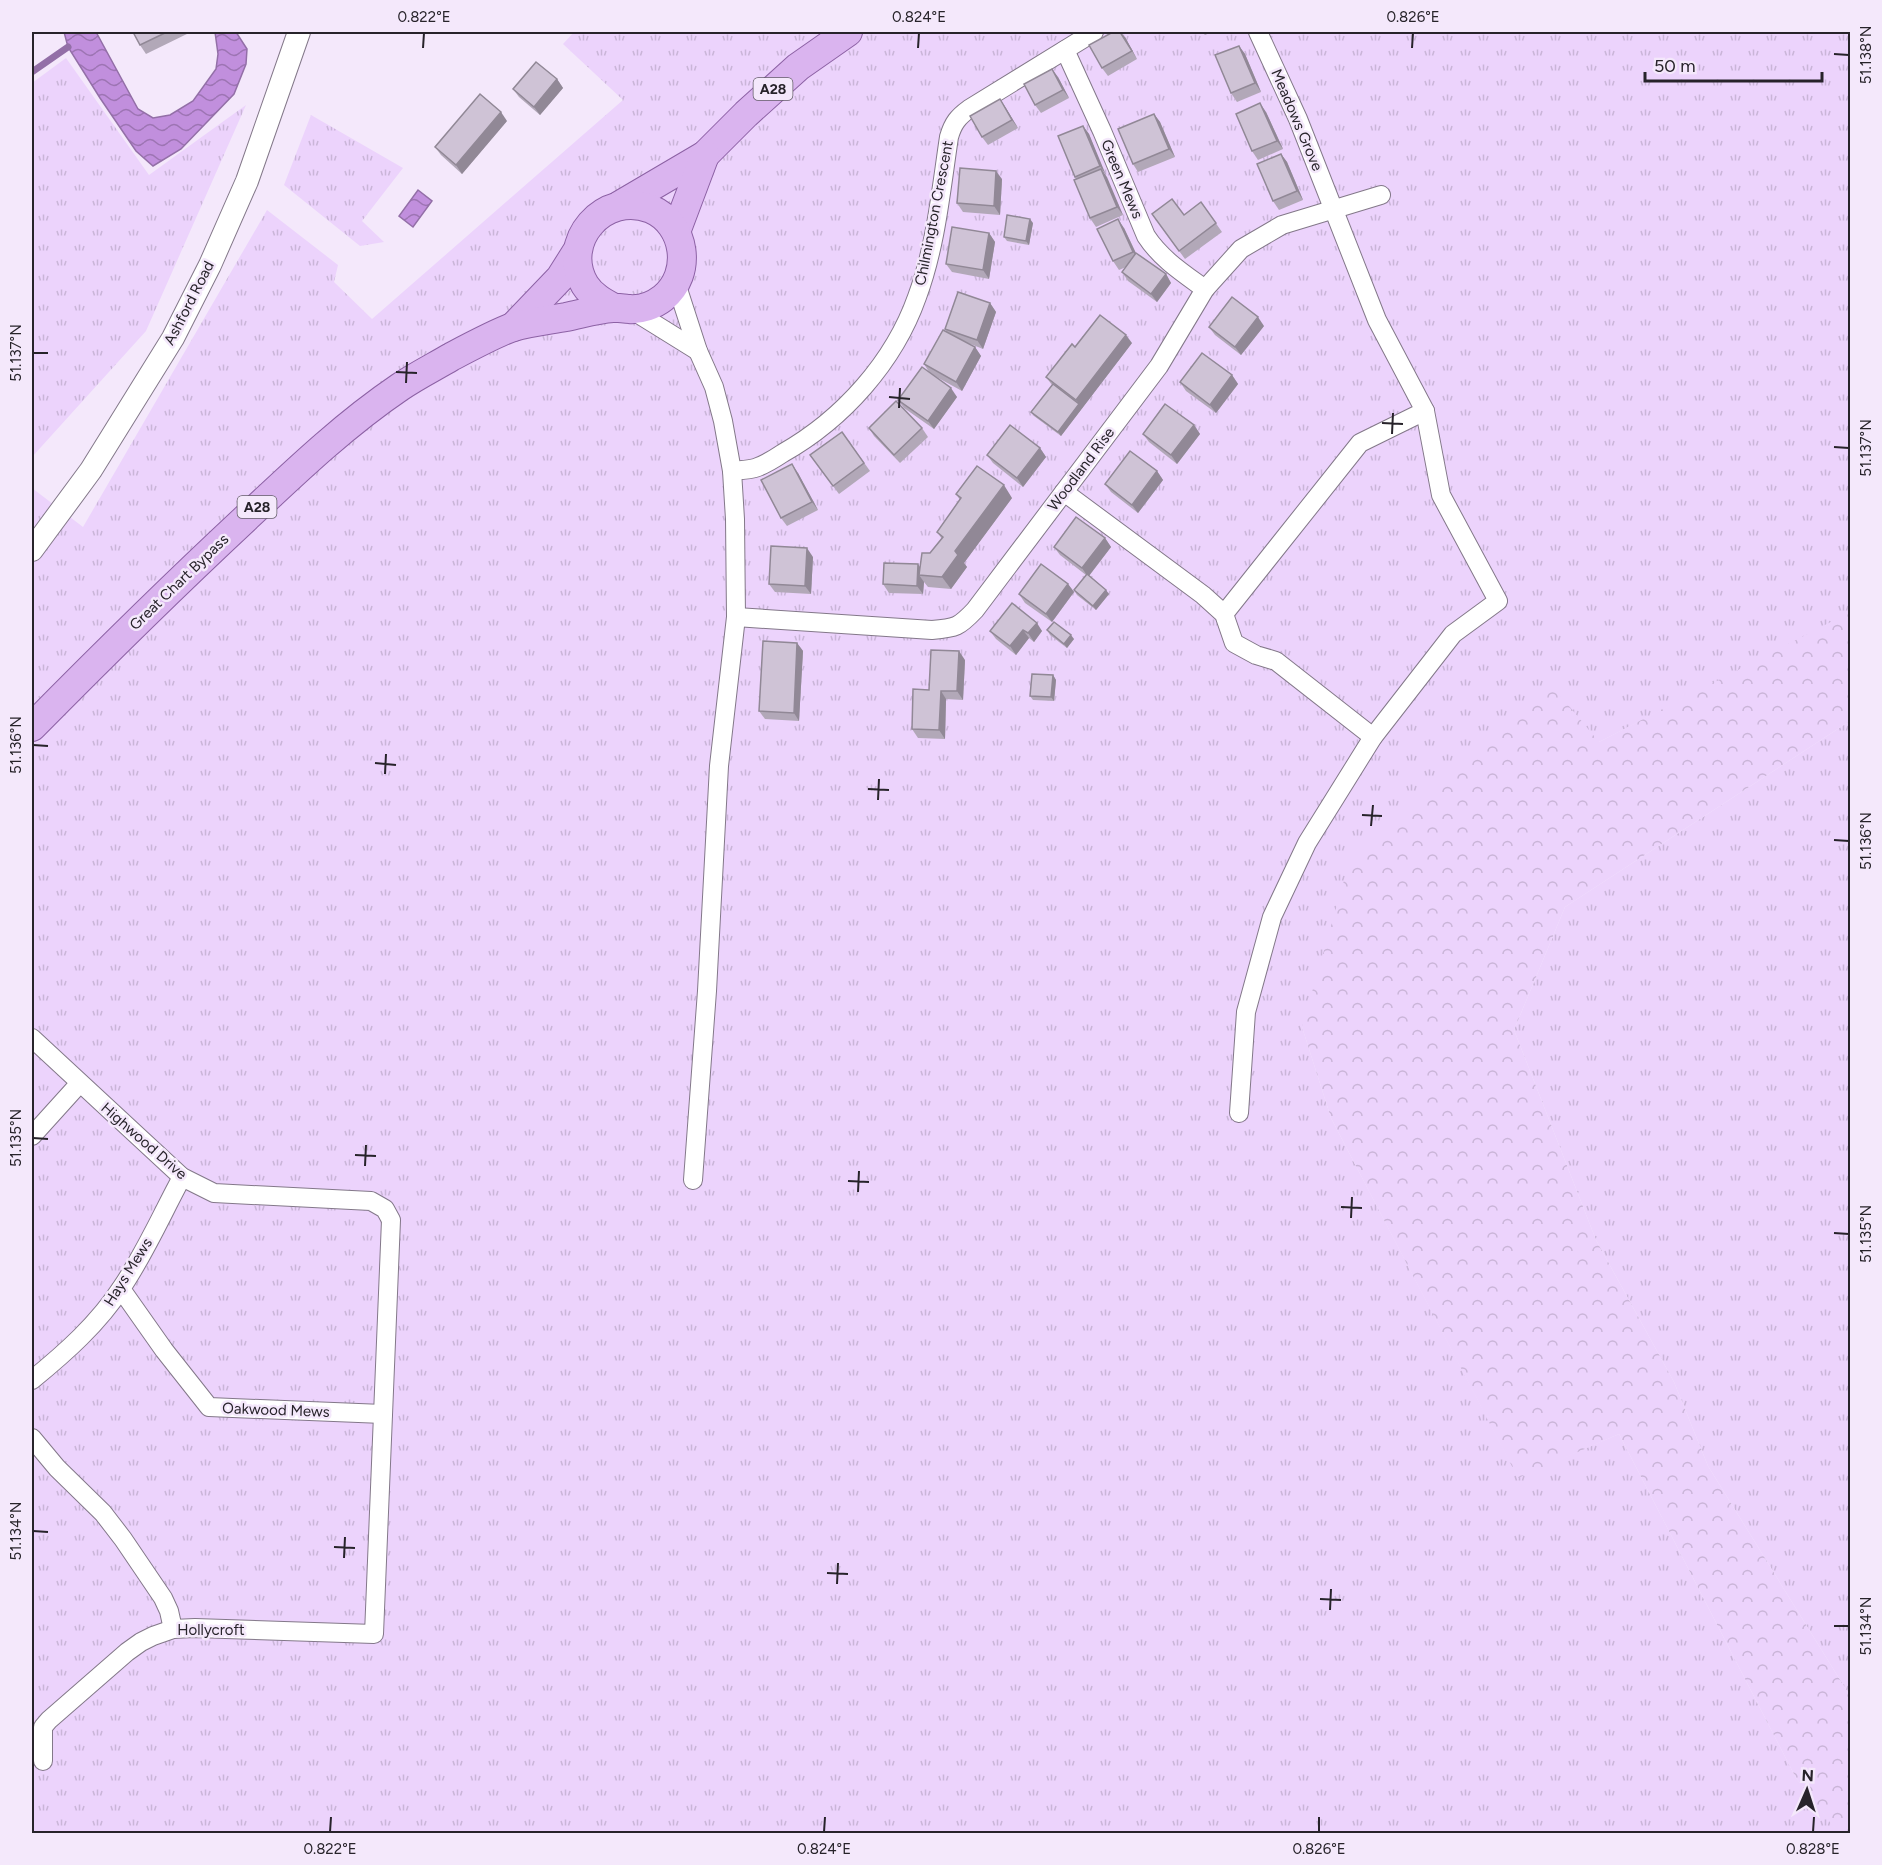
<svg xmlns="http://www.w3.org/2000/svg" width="1882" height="1865" font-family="Figtree,sans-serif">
<defs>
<pattern id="grass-tufts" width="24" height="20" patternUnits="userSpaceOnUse" patternTransform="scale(1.5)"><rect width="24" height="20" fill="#ecd3fc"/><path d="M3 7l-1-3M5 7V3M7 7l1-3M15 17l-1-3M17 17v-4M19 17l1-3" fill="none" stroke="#cab5d8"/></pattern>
<pattern id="forest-crowns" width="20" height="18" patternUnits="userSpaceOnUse" patternTransform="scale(1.5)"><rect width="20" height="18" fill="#ecd3fc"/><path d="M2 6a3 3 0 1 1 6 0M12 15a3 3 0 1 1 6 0" fill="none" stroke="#cab5d8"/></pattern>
<pattern id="water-waves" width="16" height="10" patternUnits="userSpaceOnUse" patternTransform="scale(1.5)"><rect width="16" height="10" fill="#c18fdd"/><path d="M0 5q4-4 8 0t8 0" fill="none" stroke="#9d74b3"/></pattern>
</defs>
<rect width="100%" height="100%" fill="#f4e8fb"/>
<g fill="url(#grass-tufts)">
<path d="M574,32H1850V614L1599,742L1302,1027L1331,1118L1518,1477L1619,1434L1796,1778L1839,1833H32V488L83,527L267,210L338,265L334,282L372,319L623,100L563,44Z"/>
<path d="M66,58L149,175L246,105L146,331L32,457V83Z"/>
<path d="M311,115L403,168L362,221L384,242L360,246L284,185Z"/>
<path d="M1850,721V1696L1708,1466L1674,1382L1596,1240L1514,1030L1565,907Z"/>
</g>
<path fill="url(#forest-crowns)" d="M1850,612V721L1565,907L1514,1030L1596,1240L1674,1382L1708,1466L1850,1696V1833L1839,1834L1796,1778L1619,1434L1518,1478L1331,1118L1302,1027L1349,863L1549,682L1599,742Z"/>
<g fill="url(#water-waves)" stroke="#936fa7" stroke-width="1.5">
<path d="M64,32H96L138,109L153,118L170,115L193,101L216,69L218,54L215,32H236L247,49L246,64L234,94L181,149L153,166L136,151L100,98L68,47Z"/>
<path d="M418,190L432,201L413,227L399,216Z"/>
</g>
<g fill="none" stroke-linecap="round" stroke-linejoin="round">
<path stroke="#936fa7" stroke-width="7" d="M32,72L68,47"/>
<g stroke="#837889" stroke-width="20">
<g id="minor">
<path d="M1065,50L1102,131L1146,236C1161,259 1183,273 1205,289"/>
<path d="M676,283L698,351L714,387L723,421L732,471L735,519L736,617L719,766L707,991L693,1180"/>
<path d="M632,310L698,351"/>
<path d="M732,471C740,470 748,470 755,468C765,465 774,459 783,453C843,419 894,362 917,297C936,246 941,190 949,137C953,123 958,117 969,109L1094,32"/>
<path d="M1064,492L1203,595L1224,614L1234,643L1256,655L1276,661L1373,737"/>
<path d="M1224,614L1360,443L1425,411"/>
<path d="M736,617L932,630C956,628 959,627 975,610L1159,366L1205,289L1241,249L1282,225L1381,195"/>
<path d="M32,1038L182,1177L214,1193L371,1201L385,1209L391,1220L374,1634L195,1628L173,1629L153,1636L141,1642L127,1652L49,1720L43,1727V1761"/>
<path d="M1239,1113L1246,1012L1272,917L1307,843L1373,737L1453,634L1498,601L1441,495L1425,411L1377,320L1298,119L1258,32"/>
<path d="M32,1136L79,1084"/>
<path d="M121,1289L164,1350L209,1407L383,1414"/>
<path d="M32,1380C65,1353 98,1324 122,1287C145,1253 162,1214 182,1177"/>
<path d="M32,1438L57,1468L103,1513L123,1539L163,1598L169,1611L173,1629"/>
</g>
</g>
<g stroke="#837889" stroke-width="24">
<path id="tertiary" d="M32,550L91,470L173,338L210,265L247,181L299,32"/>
</g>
<g stroke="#8c61a4" stroke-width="30">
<g id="primary">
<path d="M620,205L705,155L746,114L798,67L848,32"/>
<path d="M676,232L705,155"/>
<path d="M513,327L560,278L577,251"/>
<path d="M32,727C102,656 173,586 246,518C295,472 344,425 400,387C416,376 434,367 451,357C468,348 496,333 513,327C530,322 549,320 566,317C581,314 597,309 613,308C618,307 624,309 629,309C641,310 654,305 663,298C693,274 686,224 651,209C604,190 559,242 585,285C592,296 603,302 614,308"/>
</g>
</g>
<use href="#minor" stroke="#fff" stroke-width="18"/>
<use href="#tertiary" stroke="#fff" stroke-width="22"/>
<use href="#primary" stroke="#dab4ef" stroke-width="28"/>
</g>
<g fill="#b2a8b8">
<path d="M133,32H191L146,54L140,45Z"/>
<path d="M1202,32H1212L1205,35Z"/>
<path d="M1125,37L1137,59L1108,76L1102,68Z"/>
<path d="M1239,46L1245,54L1261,92L1237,102L1231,93Z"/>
<path d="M1058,77L1069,98L1041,113L1035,105Z"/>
<path d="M557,79L563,88L540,115L519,97L513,89Z"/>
<path d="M1000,99L1018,128L988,145L982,137Z"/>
<path d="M1266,112L1283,149L1258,160L1252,151Z"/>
<path d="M1154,114L1160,122L1175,157L1138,172L1133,164Z"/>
<path d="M507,121L462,174L441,155L435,147Z"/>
<path d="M1083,126L1089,134L1105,175L1123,215L1096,227L1090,218L1075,177Z"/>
<path d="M1281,154L1287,162L1303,200L1279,210L1273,201Z"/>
<path d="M1002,179L1000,215L963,212L957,203Z"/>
<path d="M1201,202L1222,232L1185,259L1152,214L1184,215Z"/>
<path d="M1033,223L1029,245L1007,241L1004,237Z"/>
<path d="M1124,228L1136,253L1166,274L1171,283L1157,302L1128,281L1122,272L1126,267L1119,270L1113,261Z"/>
<path d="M989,233L995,242L989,279L952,272L946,264Z"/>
<path d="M990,303L996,312L983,349L968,343L975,347L981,356L962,391L931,374L957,397L934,429L904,408L898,400L929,372L924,364L947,333L945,329Z"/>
<path d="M1264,326L1241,355L1215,335L1209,327Z"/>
<path d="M1132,343L1061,436L1034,416L1031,412L1052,385L1046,377L1075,347Z"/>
<path d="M1232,375L1238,384L1216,413L1186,391L1180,382Z"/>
<path d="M1194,425L1200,434L1177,464L1149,442L1143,434Z"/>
<path d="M869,428H922L928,437L900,463L874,436Z"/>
<path d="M842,432L870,471L839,494L810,455Z"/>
<path d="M1040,448L1046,457L1023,487L993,463L987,455Z"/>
<path d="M1157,471L1163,480L1138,513L1111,492L1105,484Z"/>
<path d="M798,473L818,510L787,526L781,518Z"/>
<path d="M956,494L1012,498L964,563L967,567L951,589L928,587L924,582L923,594L889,593L883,584L920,567L942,539L937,532L960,500Z"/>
<path d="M1105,538L1111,547L1089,576L1109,594L1096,610L1077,595L1074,590L1086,575L1060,555L1054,547Z"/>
<path d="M813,557L811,594L775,592L769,584Z"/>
<path d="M1068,584L1074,592L1052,622L1025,603L1019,594Z"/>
<path d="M1012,603L1042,631L1034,642L1029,638L1016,655L996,639L990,631Z"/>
<path d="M1047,630L1074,639L1067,648L1050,635Z"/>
<path d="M797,643L803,651L799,721L765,719L759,711Z"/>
<path d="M965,660L963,700L946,699L945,739L918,738L912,729L929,690Z"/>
<path d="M1053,675L1056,680L1054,701L1033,700L1030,696Z"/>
</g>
<g fill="#918896">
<path d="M1120,32L1125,37L1137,59L1132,51Z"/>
<path d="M1239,46L1245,54L1261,92L1255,83Z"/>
<path d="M1052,69L1058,77L1069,98L1063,90Z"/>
<path d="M557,79L563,88L540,115L534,107Z"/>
<path d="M1000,99L1006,108L1018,128L1012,120Z"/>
<path d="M1260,103L1266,112L1283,149L1277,141Z"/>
<path d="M501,112L507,121L462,174L456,165Z"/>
<path d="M1154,114L1160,122L1175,157L1169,149Z"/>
<path d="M1083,126L1089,134L1106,175L1100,166Z"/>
<path d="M1281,154L1287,162L1303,200L1297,191Z"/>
<path d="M1101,169L1107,177L1123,215L1117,207Z"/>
<path d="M996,171L1002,179L1000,215L994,206Z"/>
<path d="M1030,219L1033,223L1029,245L1026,241Z"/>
<path d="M1118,219L1124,228L1139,260L1133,252Z"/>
<path d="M989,233L995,242L989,279L983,270Z"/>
<path d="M1166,274L1171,283L1157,302L1151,294Z"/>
<path d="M990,303L996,312L983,349L977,340Z"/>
<path d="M1258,317L1264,326L1241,355L1235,347Z"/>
<path d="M1126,335L1132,343L1061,436L1058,432L1079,404L1076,400Z"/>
<path d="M975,347L981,356L962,391L956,382Z"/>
<path d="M1232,375L1238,384L1216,413L1210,405Z"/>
<path d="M951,388L957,397L934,429L928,421Z"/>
<path d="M1194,425L1200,434L1177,464L1171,455Z"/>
<path d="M1040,448L1046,457L1023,487L1017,478Z"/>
<path d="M792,464L798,473L818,510L812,502Z"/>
<path d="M1157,471L1163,480L1138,513L1132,505Z"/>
<path d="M1004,485L1012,498L964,563L967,567L951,589L942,577L955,551Z"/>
<path d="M1105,538L1111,547L1088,577L1082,568Z"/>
<path d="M807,548L813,557L811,594L805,586Z"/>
<path d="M918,564L924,573L919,575L924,582L923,594L917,586Z"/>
<path d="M1068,584L1074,592L1052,622L1046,614Z"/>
<path d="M1106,590L1109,594L1096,610L1093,606Z"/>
<path d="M1037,623L1042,631L1034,642L1028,633Z"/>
<path d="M1023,630L1029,638L1016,655L1010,646Z"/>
<path d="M1071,635L1074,639L1067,648L1064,644Z"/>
<path d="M797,643L803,651L799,721L794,713Z"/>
<path d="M959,651L965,660L963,700L957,691Z"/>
<path d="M1053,675L1056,680L1054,701L1051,697Z"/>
<path d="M941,691L946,699L945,739L939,730Z"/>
</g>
<g fill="#cfc3d6" stroke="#918896" stroke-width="1.5">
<path d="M133,32H167L140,45Z"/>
<path d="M1113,32H1120L1132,51L1102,68L1089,45Z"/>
<path d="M1239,46L1255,83L1231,93L1215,55Z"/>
<path d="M536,62L557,79L534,107L513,89Z"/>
<path d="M1052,69L1063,90L1035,105L1024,84Z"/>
<path d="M480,94L501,112L456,165L435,147Z"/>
<path d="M1000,99L1012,120L982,137L970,116Z"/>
<path d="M1260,103L1277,141L1252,151L1236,114Z"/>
<path d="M1154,114L1169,149L1133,164L1118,129Z"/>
<path d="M1083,126L1100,166L1075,177L1058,136Z"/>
<path d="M1281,154L1297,191L1273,201L1257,164Z"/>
<path d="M960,168L996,171L994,206L957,203Z"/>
<path d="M1101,169L1117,207L1090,218L1074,180Z"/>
<path d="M1172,199L1184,215L1201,202L1216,223L1179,251L1152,214Z"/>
<path d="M1007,215L1030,219L1026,241L1004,237Z"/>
<path d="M1118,219L1133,252L1113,261L1097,229Z"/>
<path d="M952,227L989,233L983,270L946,264Z"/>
<path d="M1136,253L1166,274L1151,294L1122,272Z"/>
<path d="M958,292L990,303L977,340L945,329Z"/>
<path d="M1232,297L1258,317L1235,347L1209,327Z"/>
<path d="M1100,315L1126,335L1076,400L1046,377L1072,344L1075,347Z"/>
<path d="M943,330L975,347L956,382L924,364Z"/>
<path d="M1202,353L1232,375L1210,405L1180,382Z"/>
<path d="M922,367L951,388L928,421L898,400Z"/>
<path d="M1053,384L1079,404L1058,432L1031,412Z"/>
<path d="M896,401L922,428L894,455L869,428Z"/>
<path d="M1165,404L1194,425L1171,455L1143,434Z"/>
<path d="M1010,425L1040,448L1017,478L987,455Z"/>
<path d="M842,432L864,463L833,486L810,455Z"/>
<path d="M1130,451L1157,471L1132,505L1105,484Z"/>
<path d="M792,464L812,502L781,518L761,480Z"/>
<path d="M977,466L1004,485L955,551L958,555L942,577L919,575L922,553H930L943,537L937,532L961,498L956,494Z"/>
<path d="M1076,517L1105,538L1082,568L1054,547Z"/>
<path d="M771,546L807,548L805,586L769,584Z"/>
<path d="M884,563L918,564L917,586L883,584Z"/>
<path d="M1041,564L1068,584L1046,614L1019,594Z"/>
<path d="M1087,574L1106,590L1093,606L1074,590Z"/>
<path d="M1012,603L1037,623L1028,633L1023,630L1010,646L990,631Z"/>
<path d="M1054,622L1071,635L1064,644L1047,630Z"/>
<path d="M763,641L797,643L794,713L759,711Z"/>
<path d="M931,650L959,651L957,691H941L939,730L912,729L913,689L929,690Z"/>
<path d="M1032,674L1053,675L1051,697L1030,696Z"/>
</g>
<path fill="none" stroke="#27232a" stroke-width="2" d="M423,48L424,33M918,48L919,33M1412,48L1413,33M1834,54L1849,55M33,353H48M396,372L417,373M406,383L407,362M889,397L910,399M899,408L900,388M1382,423L1403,424M1392,434L1393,413M1834,447L1849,448M33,745L48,746M375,763L396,765M385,774L386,754M868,789L889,790M878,800L879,779M1362,815L1382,816M1371,826L1373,805M1834,840L1849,841M33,1138L48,1139M355,1155L376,1156M365,1166L366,1145M848,1181L869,1182M858,1192L859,1171M1341,1207L1362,1208M1351,1218L1352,1197M1834,1233L1849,1234M33,1531L48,1532M334,1547L355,1548M344,1558L345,1537M827,1573L848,1574M837,1584L838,1563M1320,1599L1341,1600M1330,1610L1331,1589M1834,1626H1849M330,1832L331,1817M824,1832L825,1817M1319,1832V1817M1813,1832L1814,1817"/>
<g text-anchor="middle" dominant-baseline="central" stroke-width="5" stroke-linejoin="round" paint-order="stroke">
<g fill="#f4e8fb" stroke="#645e69" stroke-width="1.5">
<rect x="753.5" y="78" width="39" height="22" rx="4.5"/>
<rect x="237.5" y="496" width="39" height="22" rx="4.5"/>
</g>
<g font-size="14" font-weight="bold" fill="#27232a">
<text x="773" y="89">A28</text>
<text x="257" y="507">A28</text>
</g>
<g font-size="15" fill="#27232a" stroke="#f4e8fb">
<text transform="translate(1297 120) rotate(67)">Meadows Grove</text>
<text transform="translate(1122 179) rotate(67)">Green Mews</text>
<text transform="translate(934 213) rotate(-79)">Chilmington Crescent</text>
<text transform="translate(189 303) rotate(-63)">Ashford Road</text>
<text transform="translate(1081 469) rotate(-53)">Woodland Rise</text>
<text transform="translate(179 582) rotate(-44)">Great Chart Bypass</text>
<text transform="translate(144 1141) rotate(41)">Highwood Drive</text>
<text transform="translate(128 1272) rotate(-58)">Hays Mews</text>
<text transform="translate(276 1410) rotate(2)">Oakwood Mews</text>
<text x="211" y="1630">Hollycroft</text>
</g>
</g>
<rect width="1882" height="1865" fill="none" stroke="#f4e8fb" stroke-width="66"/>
<g transform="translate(1807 1790) rotate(3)" stroke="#f4e8fb" stroke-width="4.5" paint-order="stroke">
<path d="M0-4.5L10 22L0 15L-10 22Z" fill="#27232a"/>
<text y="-9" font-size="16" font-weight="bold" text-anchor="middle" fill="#27232a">N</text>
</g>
<path d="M1645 72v9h177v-9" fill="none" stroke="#27232a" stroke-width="3"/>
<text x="1654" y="72" font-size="18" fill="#27232a" stroke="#f4e8fb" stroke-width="4.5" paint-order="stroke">50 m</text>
<rect x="33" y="33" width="1816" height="1799" fill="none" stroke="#27232a" stroke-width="2"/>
<g font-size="15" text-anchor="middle" fill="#27232a">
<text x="424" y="22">0.822°E</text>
<text x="919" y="22">0.824°E</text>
<text x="1413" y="22">0.826°E</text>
<text transform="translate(1866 55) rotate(-90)" y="5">51.138°N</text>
<text transform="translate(16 353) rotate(-90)" y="5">51.137°N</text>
<text transform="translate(1866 448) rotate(-90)" y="5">51.137°N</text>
<text transform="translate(16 745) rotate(-90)" y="5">51.136°N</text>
<text transform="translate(1866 841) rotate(-90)" y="5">51.136°N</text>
<text transform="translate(16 1138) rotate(-90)" y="5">51.135°N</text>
<text transform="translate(1866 1234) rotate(-90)" y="5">51.135°N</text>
<text transform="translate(16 1531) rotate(-90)" y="5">51.134°N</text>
<text transform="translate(1866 1626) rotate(-90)" y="5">51.134°N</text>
<text x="330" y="1854">0.822°E</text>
<text x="824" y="1854">0.824°E</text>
<text x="1319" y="1854">0.826°E</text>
<text x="1813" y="1854">0.828°E</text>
</g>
</svg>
